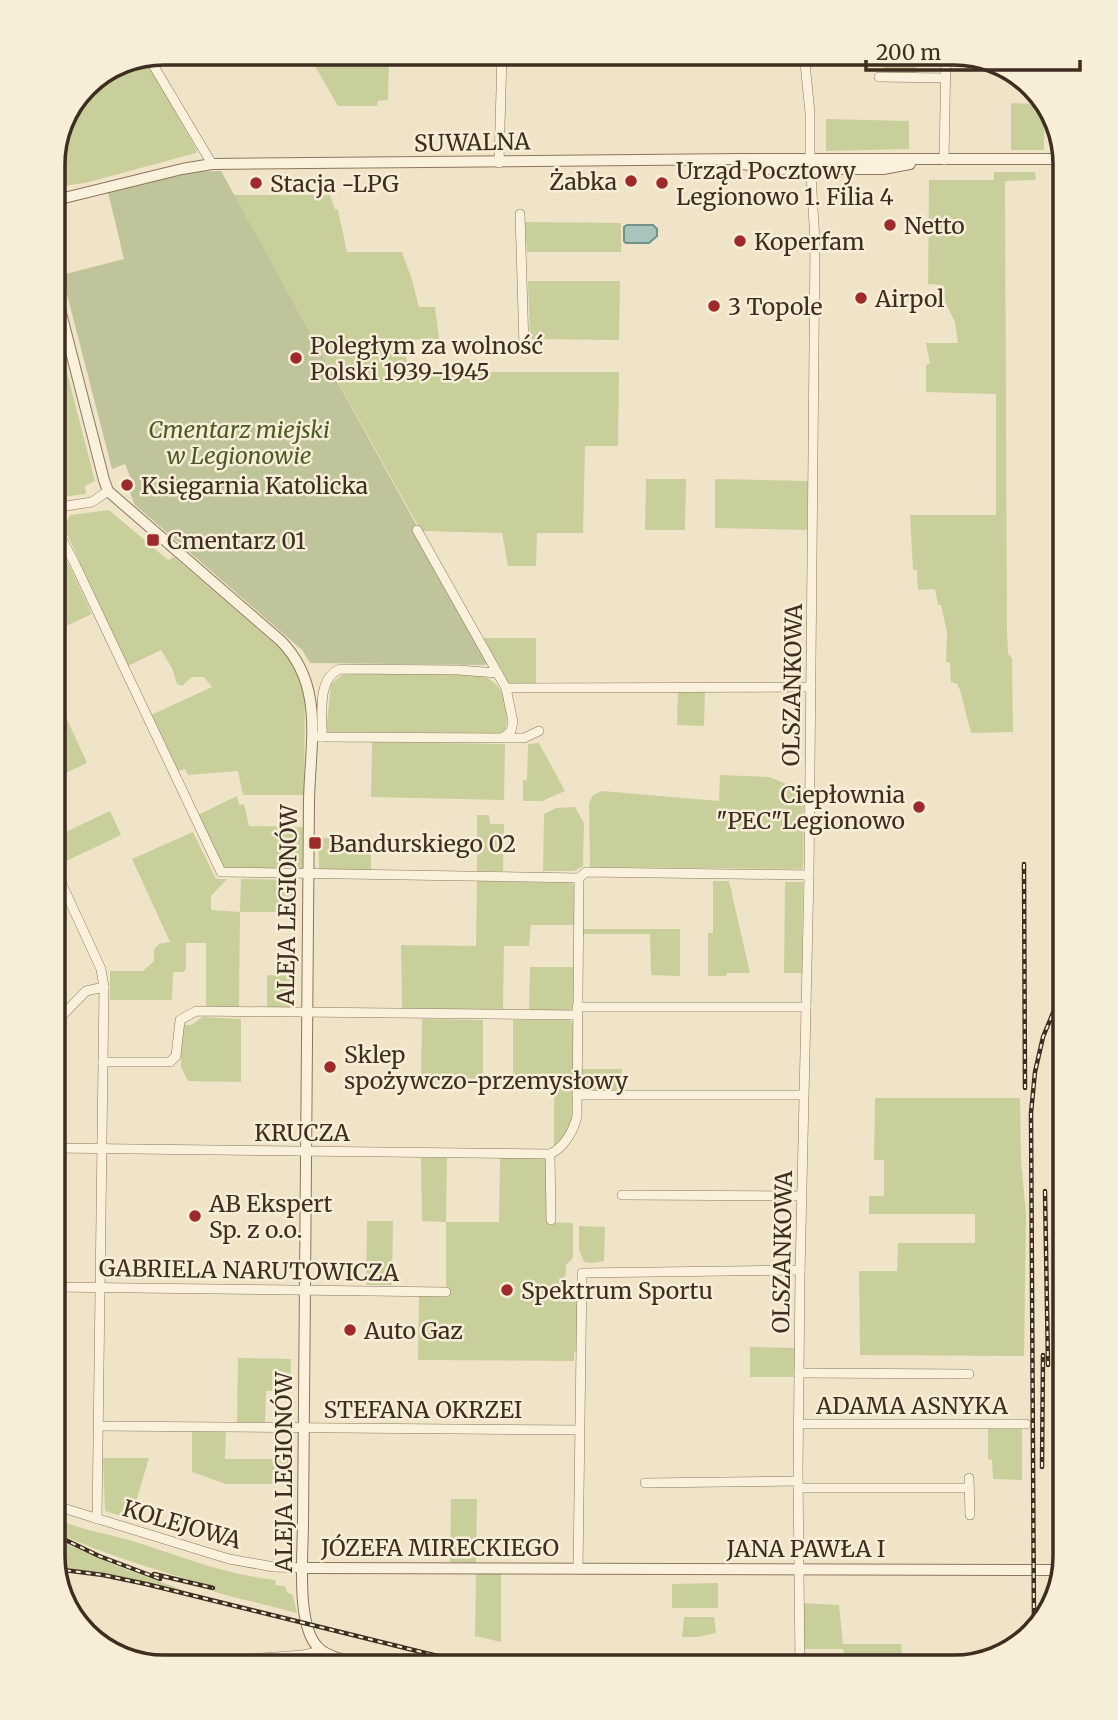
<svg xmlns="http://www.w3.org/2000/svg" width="1118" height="1720" font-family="Merriweather,serif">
<rect width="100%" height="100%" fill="#f0e4c8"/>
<g fill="#c9cf9b">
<path d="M884,55L916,57L917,74H887L884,70Z"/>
<path d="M389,58L388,100L378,101L377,106H338L311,59Z"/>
<path d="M146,60L197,150L196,153L85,183L54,187L53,157L85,85Z"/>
<path d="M1011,103L1045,104L1044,150H1011Z"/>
<path d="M826,119L909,121V149L826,151Z"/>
<path d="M221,171L234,195H330L335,209L338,210L347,252H402L412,280L419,307H435L439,339L401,340L410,372H619L618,446H585L583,533H537L536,566H508L502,533L421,531L241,208L120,237L108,193L196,172Z"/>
<path d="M994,172H1035L1036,180L1005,181L1007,632L1008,654L1012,658L1013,732L971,733L960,690L957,684L951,682L950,663L946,662L947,632L941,605H938L935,589L918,590L917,570H913L910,515H996V394L926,392V365L930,364L926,343H958L955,322L945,302L943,285L928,284L929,180H994Z"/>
<path d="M525,222L621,223V252H527Z"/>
<path d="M528,281H620L619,340L530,339Z"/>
<path d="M53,318L95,481L85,486L86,494L62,497L53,492Z"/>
<path d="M646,479H686L685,530H645Z"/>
<path d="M715,479L808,481L807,530L715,528Z"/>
<path d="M109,510L168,560L174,557L282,650L297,673L305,696L304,795H243L238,771L188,775L185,769L177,771L151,715L212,687L204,677H192L182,686L177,684L172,668L161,650L128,666L64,528L70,515Z"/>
<path d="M53,531L92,614L53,632Z"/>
<path d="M480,638H536V685H507Z"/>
<path d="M381,672L480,675C506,683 510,709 505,733L326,732L331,684L342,675Z"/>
<path d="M678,689H705L704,726L677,725Z"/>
<path d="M65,715L87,763L53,779V720Z"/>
<path d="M372,742L505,744L504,800L371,797Z"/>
<path d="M539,743L565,791L542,801H523V780H527L528,744Z"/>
<path d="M720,775L769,777L804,791L803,869L590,867L589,803L593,795L602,791L719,801Z"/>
<path d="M237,796L239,805L244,804L249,826L303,827L302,870L222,868L198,815Z"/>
<path d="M575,807L584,823L583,866L574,871H543L544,814L556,808Z"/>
<path d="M110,811L121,835L60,864L53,849V838Z"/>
<path d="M477,815H489L490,824H504L503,871H477Z"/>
<path d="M193,832L216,879H227L211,896V910L240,912L241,879L296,880V912H240L239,1007H206V943H186V969L183,972H173L172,1000H110V971H143L154,961V949L159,944L170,942L132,859Z"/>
<path d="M318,838H371V870L319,869Z"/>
<path d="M477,881L572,883L576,887V925H531L529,946H504L503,1009H402L401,945L476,946Z"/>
<path d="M713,881H729L750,973H727L726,976H708V933H713Z"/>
<path d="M785,882H803L802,973H784Z"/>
<path d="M582,929H680V976L651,975L650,934H585L582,936Z"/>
<path d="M530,967H575V1005L570,1010H529Z"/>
<path d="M267,975L295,976V1008L267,1007Z"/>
<path d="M203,1017L241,1019V1082L188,1081L181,1067V1025H191Z"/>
<path d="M422,1019L483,1020V1084L421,1083Z"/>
<path d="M513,1020H570L575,1026L574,1120L569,1132L554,1148V1084H513Z"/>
<path d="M582,1069H622V1093L582,1094Z"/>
<path d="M875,1098H1020L1021,1159L1026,1215L1024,1356L860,1355L859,1271H897L898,1243H975V1214H869V1196H884V1160H874Z"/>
<path d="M421,1158H447L446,1222H499L500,1158L547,1159L548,1222L573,1223V1258L566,1265L565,1287L579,1300L578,1347L574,1353V1361L418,1360L419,1296H445L446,1292V1222L422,1221Z"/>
<path d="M367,1221H393L392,1285H366Z"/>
<path d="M579,1226L605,1227L604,1261L592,1263L584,1262L579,1249Z"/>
<path d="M750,1347L795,1348V1377H750Z"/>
<path d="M238,1358L291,1359L290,1391H266L265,1422H237Z"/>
<path d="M988,1427H1022V1480L993,1479L992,1460L988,1459Z"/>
<path d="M192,1432H226L225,1459H289V1484H226L192,1472Z"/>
<path d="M103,1458H149L131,1519L105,1511Z"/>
<path d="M451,1499H477L476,1563L450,1562Z"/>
<path d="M56,1518C79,1530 105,1533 129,1540C178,1555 225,1575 276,1580L275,1585L285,1586L287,1592L293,1595L297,1613L214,1592L215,1587C159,1571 105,1555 53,1531V1521Z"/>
<path d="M53,1538L117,1566L188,1592L103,1573L55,1567Z"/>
<path d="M476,1573H501V1642L475,1636Z"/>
<path d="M718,1583V1608H672V1584Z"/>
<path d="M802,1603L839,1605L843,1644H901L903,1667H846L843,1649H802Z"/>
<path d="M684,1617H714L716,1633L698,1637H682Z"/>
</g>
<path fill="#bfc49a" d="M221,171L417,526L413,529L488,663L485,665L310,663L302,650L134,504L130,492L135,489L125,464L112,469L62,275L124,259L108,192L196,172Z"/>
<path fill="#a9c4bc" stroke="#6f938a" stroke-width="2" d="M627,225H653L657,229V236L649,243H626L624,241V227Z"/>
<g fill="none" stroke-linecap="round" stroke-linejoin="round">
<g stroke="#8d765c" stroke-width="10">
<g id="minor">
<path d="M149,58L212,164"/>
<path d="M879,77L946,78"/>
<path d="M944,160L946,53"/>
<path d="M499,163L502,53"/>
<path d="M520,214L524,346"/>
<path d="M53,508L92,502L108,491"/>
<path d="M53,523L74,562L221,872L579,878"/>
<path d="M417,530L506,688L513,722L511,731L504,737"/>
<path d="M506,688L811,687"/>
<path d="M318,737L524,738L539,731"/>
<path d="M322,737C323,715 316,679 340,669L458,670L497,673"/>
<path d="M53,865L101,969L104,987L97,1519"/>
<path d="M1062,877H1065"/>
<path d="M579,878L586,872L809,875"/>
<path d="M577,1007H806"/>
<path d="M53,1025L86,991L104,987"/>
<path d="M103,1062H170L176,1056L180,1020L196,1011L577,1015"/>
<path d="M577,1095H803"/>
<path d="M53,1148L550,1154"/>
<path d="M622,1195L802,1196"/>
<path d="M551,1220L550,1154C564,1148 574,1130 577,1116L579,878"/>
<path d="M53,1287L446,1292"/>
<path d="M799,1373L969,1374"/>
<path d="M799,1424H1026"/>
<path d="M99,1426L579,1430"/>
<path d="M969,1478L970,1515"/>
<path d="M645,1483L798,1481"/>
<path d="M798,1488H969"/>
<path d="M53,1505L229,1559L274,1567L303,1568"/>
<path d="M578,1569L582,1273L800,1270"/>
<path d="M1054,1570L1055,1594"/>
<path d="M800,1665L798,1472L800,1274L809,875L815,241L810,159V113L804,53"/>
<path d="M152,1666L303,1655L322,1651"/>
</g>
</g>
<g stroke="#8d765c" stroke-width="12">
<g id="tertiary">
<path d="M738,163L770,169H883L910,164"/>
<path d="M53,203L64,198L182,169L212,164L741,159H1065"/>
<path d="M53,282L104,480L108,491L281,641C325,686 310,743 309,801L303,1523C303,1554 295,1631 321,1650C335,1660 357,1663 373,1667"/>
<path d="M303,1568L1062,1570"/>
</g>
</g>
<use href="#minor" stroke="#faf1dc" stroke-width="9"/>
<use href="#tertiary" stroke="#faf1dc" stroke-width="10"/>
<g stroke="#3d2e20" stroke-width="4.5">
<g id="rail">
<path d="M1024,864L1025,1088"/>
<path d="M1045,1191L1048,1365"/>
<path d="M1042,1467L1043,1355"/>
<path d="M53,1534L99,1556L160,1579"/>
<path d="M56,1569L103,1575L146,1584L482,1667"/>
<path d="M154,1574L213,1588"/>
<path d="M1034,1628L1031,1113L1035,1072L1043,1037L1065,984"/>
</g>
</g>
<use href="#rail" stroke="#f7eed8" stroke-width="2" stroke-dasharray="5" stroke-linecap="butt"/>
</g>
<g fill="#9e2a2b" stroke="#f7eed8" stroke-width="2.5">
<circle cx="631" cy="181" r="7"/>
<circle cx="256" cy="183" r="7"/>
<circle cx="662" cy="183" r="7"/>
<circle cx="890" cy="225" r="7"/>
<circle cx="740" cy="241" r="7"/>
<circle cx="861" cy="298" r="7"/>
<circle cx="714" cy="306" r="7"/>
<circle cx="296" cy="358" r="7"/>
<circle cx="127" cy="485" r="7"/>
<rect x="146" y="533" width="14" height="14" rx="3.5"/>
<circle cx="919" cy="807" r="7"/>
<rect x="308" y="836" width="14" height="14" rx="3.5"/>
<circle cx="330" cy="1067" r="7"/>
<circle cx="195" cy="1216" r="7"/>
<circle cx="507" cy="1290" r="7"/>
<circle cx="350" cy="1330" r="7"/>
</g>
<g text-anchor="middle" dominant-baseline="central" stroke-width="5" stroke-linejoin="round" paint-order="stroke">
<g font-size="23" fill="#3d2e20" stroke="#f7eed8">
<text transform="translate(472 142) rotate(-1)">SUWALNA</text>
<text transform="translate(792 685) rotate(-89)">OLSZANKOWA</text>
<text transform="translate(287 905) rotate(-89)">ALEJA LEGIONÓW</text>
<text x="302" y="1132">KRUCZA</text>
<text transform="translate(782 1252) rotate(-89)">OLSZANKOWA</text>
<text transform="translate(249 1270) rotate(1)">GABRIELA NARUTOWICZA</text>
<text x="912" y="1405">ADAMA ASNYKA</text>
<text x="423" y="1409">STEFANA OKRZEI</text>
<text transform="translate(283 1472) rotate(-90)">ALEJA LEGIONÓW</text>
<text transform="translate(182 1524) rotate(16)">KOLEJOWA</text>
<text x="440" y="1547">JÓZEFA MIRECKIEGO</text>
<text x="806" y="1548">JANA PAWŁA I</text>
</g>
<g font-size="23" fill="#3d2e20" stroke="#f7eed8" text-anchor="start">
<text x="676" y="170">Urząd Pocztowy<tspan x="676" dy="26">Legionowo 1. Filia 4</tspan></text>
<text x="617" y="181" text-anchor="end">Żabka</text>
<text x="270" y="183">Stacja -LPG</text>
<text x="904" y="225">Netto</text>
<text x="754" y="241">Koperfam</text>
<text x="875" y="298">Airpol</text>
<text x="728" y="306">3 Topole</text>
<text x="310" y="345">Poległym za wolność<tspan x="310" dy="26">Polski 1939-1945</tspan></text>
<text x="141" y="485">Księgarnia Katolicka</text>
<text x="167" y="540">Cmentarz 01</text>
<text x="905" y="794" text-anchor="end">Ciepłownia<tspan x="905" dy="26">"PEC"Legionowo</tspan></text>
<text x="329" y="843">Bandurskiego 02</text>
<text x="344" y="1054">Sklep<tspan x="344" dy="26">spożywczo-przemysłowy</tspan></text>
<text x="209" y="1203">AB Ekspert<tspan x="209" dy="26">Sp. z o.o.</tspan></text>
<text x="521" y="1290">Spektrum Sportu</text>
<text x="364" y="1330">Auto Gaz</text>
</g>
<g font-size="23" font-style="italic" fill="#4d5a26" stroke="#f7eed8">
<text x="239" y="429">Cmentarz miejski<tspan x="239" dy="26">w Legionowie</tspan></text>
</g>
</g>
<path d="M0 0H1118V1720H0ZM164 65H954A99 99 0 0 1 1053 164V1556A99 99 0 0 1 954 1655H164A99 99 0 0 1 65 1556V164A99 99 0 0 1 164 65Z" fill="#f7eed8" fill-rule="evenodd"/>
<path fill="none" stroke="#3d2e20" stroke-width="3.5" d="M164 65H954A99 99 0 0 1 1053 164V1556A99 99 0 0 1 954 1655H164A99 99 0 0 1 65 1556V164A99 99 0 0 1 164 65Z"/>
<path d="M866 60v10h214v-10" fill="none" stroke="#3d2e20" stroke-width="3.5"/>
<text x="876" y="60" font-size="21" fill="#3d2e20" stroke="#f7eed8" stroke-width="5" paint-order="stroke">200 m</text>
</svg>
